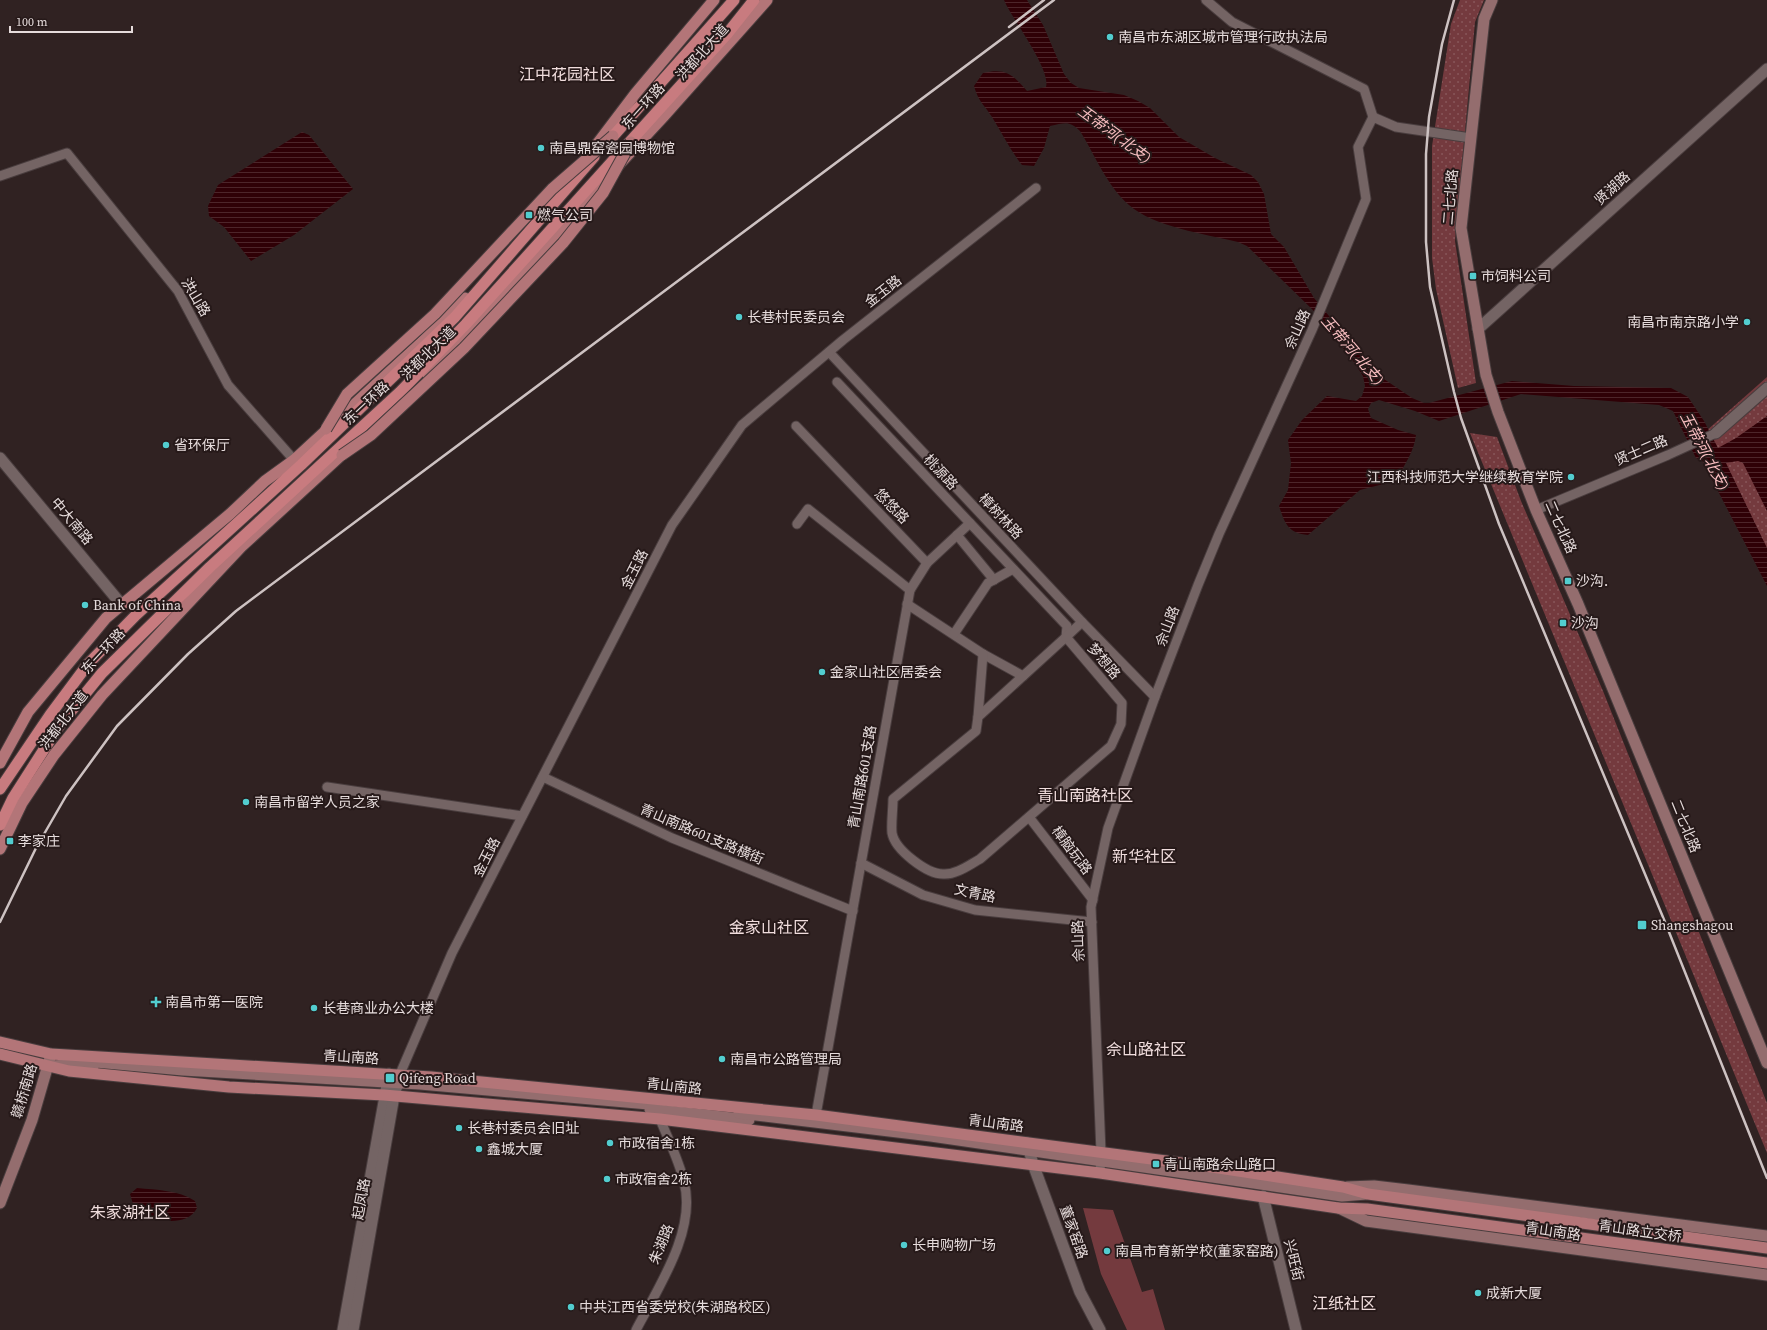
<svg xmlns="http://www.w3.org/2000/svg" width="1767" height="1330" font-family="'Source Serif 4','Noto Sans SC',serif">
<defs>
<pattern id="park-dots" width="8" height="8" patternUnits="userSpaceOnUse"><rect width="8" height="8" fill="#743a3e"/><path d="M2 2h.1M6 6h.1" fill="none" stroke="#885659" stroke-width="1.8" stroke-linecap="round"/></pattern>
<pattern id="water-rules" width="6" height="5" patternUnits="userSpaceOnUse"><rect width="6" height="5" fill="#2f0006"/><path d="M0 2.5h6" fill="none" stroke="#4d252a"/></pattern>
</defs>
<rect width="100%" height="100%" fill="#302222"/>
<path fill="#743a3e" d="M1083,1208L1113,1210L1142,1292L1153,1289L1165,1330H1127L1101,1274Z"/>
<g fill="url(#park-dots)">
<path d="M1460,0H1484L1475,22L1455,241L1476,383L1458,388L1436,289L1432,258V146L1451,24Z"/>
<path d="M1767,377V554L1705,432Z"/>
<path d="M1470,433L1497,437L1521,501L1603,691L1767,1103V1153Z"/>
</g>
<g fill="url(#water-rules)">
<path d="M1004,0H1027L1043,25L1064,74L1071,83L1079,88L1124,95L1138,101L1150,108L1179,137L1215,158L1251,175L1258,182L1264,194L1271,234L1284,247L1314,298L1378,375L1412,398L1424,403H1429L1512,381L1574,386L1671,388L1688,397L1704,421L1718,448L1736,438L1767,416V511L1743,463L1738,461L1726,463L1767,548V586L1702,460L1696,458L1673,411L1659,405L1521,394L1439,421L1415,411L1379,400L1371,403L1368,409L1371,418L1398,430L1416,435C1414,452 1404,466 1395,481L1360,490L1308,535C1288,533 1285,524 1279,506L1288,490L1291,463L1288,440L1302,420L1327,396L1356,401L1362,396L1365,386L1363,376L1354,362L1315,312L1247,246L1238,242C1205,234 1154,227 1129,205C1107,186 1095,155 1080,131C1069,120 1065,123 1050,126L1044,148L1034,166L1022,165C1010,150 1002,133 992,117C984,104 979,103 974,86L983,73C1006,68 1012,74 1027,91L1046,87C1051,69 1012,19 1004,0Z"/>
<path d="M302,132L309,135L353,189L294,235L251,261L224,227L209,216L208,206L218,185Z"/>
<path d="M137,1188C157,1190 178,1190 195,1201L197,1208C187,1227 162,1220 143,1218L134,1207L130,1194Z"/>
</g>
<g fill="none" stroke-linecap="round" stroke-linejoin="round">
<g stroke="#493d3e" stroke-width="11">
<g id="minor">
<path d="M1373,117L1396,127L1471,138"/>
<path d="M0,176L67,153L178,291L228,385L294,460"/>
<path d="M829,352L1082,622L1155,697"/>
<path d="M837,382L1067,626L1066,637"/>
<path d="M796,426L927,563L970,523"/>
<path d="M1536,510L1668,455L1716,433"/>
<path d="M797,524L808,509L910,590L816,1115"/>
<path d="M957,535L994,580"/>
<path d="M910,590L927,563"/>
<path d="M907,604L983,654L1023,676"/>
<path d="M954,634L988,583L1013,569"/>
<path d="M1066,637L1122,703L1121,724L1111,746L980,859C969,865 956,875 943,874C927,874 895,850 892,833C891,823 893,810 893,799L976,731L978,717Z"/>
<path d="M1066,637L1082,622"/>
<path d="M978,717L983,654"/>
<path d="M543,777L672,838L853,911"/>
<path d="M327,787L522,816"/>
<path d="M1029,817L1093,900"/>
<path d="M861,863L923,895L975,910L1092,922"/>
<path d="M400,1074L452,953L672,525L742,425L843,340L1036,188"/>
<path d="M1100,1173L1101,1152L1091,907L1108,828L1155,697L1198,585L1219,534L1312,330L1366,199L1358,147L1373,117L1364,89L1232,22L1206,0"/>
<path d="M636,1330C658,1288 697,1230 684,1182C679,1160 668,1139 660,1119"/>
</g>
</g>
<g stroke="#493d3e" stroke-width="13">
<g id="tertiary">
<path d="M1478,329L1767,69"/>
<path d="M1716,433L1767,388"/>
<path d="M0,458L121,604"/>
<path d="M1027,1143L1033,1164L1080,1292L1100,1330"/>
<path d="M1263,1196L1296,1330"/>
<path d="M343,1330L389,1074"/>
<path d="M353,1330L394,1096L400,1075"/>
</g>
</g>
<g stroke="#493d3e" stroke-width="13">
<g id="secondary">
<path d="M1492,0L1484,19L1461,228L1486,375L1498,412L1536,510L1578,604L1767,1063"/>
<path d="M85,1061L183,1070L420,1084L660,1105"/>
<path d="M52,1066L67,1065L93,1067"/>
<path d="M650,1109L749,1120"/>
<path d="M739,1113L931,1136L1342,1196L1366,1194"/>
<path d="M1347,1187L1374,1186L1408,1190L1767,1236"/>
<path d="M0,1203L32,1120L50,1058"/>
<path d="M1339,1208L1366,1221L1767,1275"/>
</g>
</g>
<g stroke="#493d3e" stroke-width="13">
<g id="primary">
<path d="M591,152L635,94L714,0"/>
<path d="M428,375L468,336L587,199L664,116L767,0"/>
<path d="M0,763L28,712L106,618L230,514L265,481L294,460L423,341L465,298"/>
<path d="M0,849L22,803L54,755L102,695L241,547L348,449"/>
<path d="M0,1042L51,1054L431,1077L816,1115L1212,1167L1343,1187L1368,1194L1767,1248"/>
<path d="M0,1054L69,1071L229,1087L384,1095L660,1119L1100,1173L1338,1208L1367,1209L1767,1263"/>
</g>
</g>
<g stroke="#493d3e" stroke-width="13">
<g id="trunk">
<path d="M607,143L734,0"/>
<path d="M0,789L50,715L88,664L136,615L301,465L455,317L594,157"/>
<path d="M0,825L13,798L59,726L102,673L210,567L400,392L466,324L727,34L754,0"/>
</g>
</g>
<use href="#minor" stroke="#746464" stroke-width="9"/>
<use href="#tertiary" stroke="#746464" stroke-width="11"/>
<use href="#secondary" stroke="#946d6e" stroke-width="11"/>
<use href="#primary" stroke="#b37578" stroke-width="11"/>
<use href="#trunk" stroke="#c87b7f" stroke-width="11"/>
<g stroke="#cdc2c2" stroke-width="2.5">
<path d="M1454,0L1442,44L1429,117L1426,154V242L1430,287L1454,392L1461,418L1499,524L1665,922L1767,1178"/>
<path d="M1009,27L1044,0"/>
<path d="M0,922L36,848L66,796L117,726L188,654L236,611L1054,0"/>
</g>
<g stroke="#493d3e" stroke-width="13" stroke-linecap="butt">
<g id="primary-bridge">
<path d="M326,429L347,394L435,314L552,189L613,136"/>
<path d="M342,455L371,435L464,348L563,243L603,193L631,142"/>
</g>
</g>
<use href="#primary-bridge" stroke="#b37578" stroke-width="11"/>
</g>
<g fill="#52cdcf" stroke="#261919" stroke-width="1.5">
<circle cx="1110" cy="37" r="4"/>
<circle cx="541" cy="148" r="4"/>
<rect x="525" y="211" width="8" height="8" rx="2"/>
<rect x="1469" y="272" width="8" height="8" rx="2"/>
<circle cx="739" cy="317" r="4"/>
<circle cx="1747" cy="322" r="4"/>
<circle cx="166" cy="445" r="4"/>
<circle cx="1571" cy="477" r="4"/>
<rect x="1564" y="577" width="8" height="8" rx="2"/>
<circle cx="85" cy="605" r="4"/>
<rect x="1559" y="619" width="8" height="8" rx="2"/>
<circle cx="822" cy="672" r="4"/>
<circle cx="246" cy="802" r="4"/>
<rect x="6" y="837" width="8" height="8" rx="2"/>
<rect x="1637" y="920" width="10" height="10" rx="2"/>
<path d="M154 996h4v4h4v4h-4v4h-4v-4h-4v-4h4z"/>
<circle cx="314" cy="1008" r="4"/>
<circle cx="722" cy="1059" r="4"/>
<rect x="385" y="1073" width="10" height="10" rx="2"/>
<circle cx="459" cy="1128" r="4"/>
<circle cx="610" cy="1143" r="4"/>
<circle cx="479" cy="1149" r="4"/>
<rect x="1152" y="1160" width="8" height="8" rx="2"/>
<circle cx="607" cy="1179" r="4"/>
<circle cx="904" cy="1245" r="4"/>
<circle cx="1107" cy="1251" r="4"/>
<circle cx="1478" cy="1293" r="4"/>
<circle cx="571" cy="1307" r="4"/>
</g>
<g text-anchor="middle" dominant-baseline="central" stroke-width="4" stroke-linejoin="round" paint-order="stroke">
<g font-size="14" fill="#e6dcdc" stroke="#261919" text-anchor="start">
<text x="1118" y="37">南昌市东湖区城市管理行政执法局</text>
<text x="549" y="148">南昌鼎窑瓷园博物馆</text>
<text x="537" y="215">燃气公司</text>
<text x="1481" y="276">市饲料公司</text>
<text x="747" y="317">长巷村民委员会</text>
<text x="1739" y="322" text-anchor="end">南昌市南京路小学</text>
<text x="174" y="445">省环保厅</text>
<text x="1563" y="477" text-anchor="end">江西科技师范大学继续教育学院</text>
<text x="1576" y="581">沙沟.</text>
<text x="93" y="605">Bank of China</text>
<text x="1571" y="623">沙沟</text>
<text x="830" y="672">金家山社区居委会</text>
<text x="254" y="802">南昌市留学人员之家</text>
<text x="18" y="841">李家庄</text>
<text x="1651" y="925">Shangshagou</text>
<text x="165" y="1002">南昌市第一医院</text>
<text x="322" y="1008">长巷商业办公大楼</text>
<text x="730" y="1059">南昌市公路管理局</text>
<text x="399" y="1078">Qifeng Road</text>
<text x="467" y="1128">长巷村委员会旧址</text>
<text x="618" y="1143">市政宿舍1栋</text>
<text x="487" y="1149">鑫城大厦</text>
<text x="1164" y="1164">青山南路佘山路口</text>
<text x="615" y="1179">市政宿舍2栋</text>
<text x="912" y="1245">长申购物广场</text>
<text x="1115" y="1251">南昌市育新学校(董家窑路)</text>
<text x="1486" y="1293">成新大厦</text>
<text x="579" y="1307">中共江西省委党校(朱湖路校区)</text>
</g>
<g font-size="14" fill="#e6dcdc" stroke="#261919">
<text transform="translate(702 52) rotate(-48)">洪都北大道</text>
<text transform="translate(643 106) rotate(-48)">东一环路</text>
<text transform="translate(1612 188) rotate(-42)">贤湖路</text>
<text transform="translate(1450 197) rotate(-85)">二七北路</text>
<text transform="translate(883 291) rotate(-38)">金玉路</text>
<text transform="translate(196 297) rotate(59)">洪山路</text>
<text transform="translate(1297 329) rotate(-66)">佘山路</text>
<text transform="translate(428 353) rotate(-44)">洪都北大道</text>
<text transform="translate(366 403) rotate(-43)">东一环路</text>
<text transform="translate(1641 450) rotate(-23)">贤士二路</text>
<text transform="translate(941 472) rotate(47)">桃源路</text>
<text transform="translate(892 506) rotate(46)">悠悠路</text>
<text transform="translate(1001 516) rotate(47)">樟树林路</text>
<text transform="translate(72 521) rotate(50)">中大南路</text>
<text transform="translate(1561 527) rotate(66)">二七北路</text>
<text transform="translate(634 569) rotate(-63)">金玉路</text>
<text transform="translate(1167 626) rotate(-69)">佘山路</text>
<text transform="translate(103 651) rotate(-47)">东一环路</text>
<text transform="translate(1104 661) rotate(50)">梦想路</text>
<text transform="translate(63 720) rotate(-52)">洪都北大道</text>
<text transform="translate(862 777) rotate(-80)">青山南路601支路</text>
<text transform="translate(1686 826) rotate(68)">二七北路</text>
<text transform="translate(702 834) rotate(23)">青山南路601支路横街</text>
<text transform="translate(1072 850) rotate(53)">樟脑玩路</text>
<text transform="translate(486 857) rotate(-63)">金玉路</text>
<text transform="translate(975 893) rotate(12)">文青路</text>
<text transform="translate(1078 941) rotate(-92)">佘山路</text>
<text transform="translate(351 1057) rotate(3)">青山南路</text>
<text transform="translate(674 1086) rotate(6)">青山南路</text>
<text transform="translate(24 1091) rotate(-73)">赣桥南路</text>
<text transform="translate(996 1123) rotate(7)">青山南路</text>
<text transform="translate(361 1199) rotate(-80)">起凤路</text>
<text transform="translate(1553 1231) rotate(8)">青山南路</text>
<text transform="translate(1640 1231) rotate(8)">青山路立交桥</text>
<text transform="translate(1074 1232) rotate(70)">董家窑路</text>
<text transform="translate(661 1244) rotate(-68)">朱湖路</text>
<text transform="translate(1294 1260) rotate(76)">兴旺街</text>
</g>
<g font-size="15" font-style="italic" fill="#f9bec0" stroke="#261919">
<text transform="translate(1115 134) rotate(36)">玉带河(北支)</text>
<text transform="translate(1353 350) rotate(49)">玉带河(北支)</text>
<text transform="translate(1705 451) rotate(62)">玉带河(北支)</text>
</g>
<g font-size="16" fill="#f0dddd" stroke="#261919">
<text x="567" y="74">江中花园社区</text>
<text x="1085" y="795">青山南路社区</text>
<text x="1144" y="856">新华社区</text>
<text x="769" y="927">金家山社区</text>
<text x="1146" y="1049">佘山路社区</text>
<text x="130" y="1212">朱家湖社区</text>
<text x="1344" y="1303">江纸社区</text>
</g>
</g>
<path d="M10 26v6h122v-6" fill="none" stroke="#e6dcdc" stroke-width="2"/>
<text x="16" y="26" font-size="12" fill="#e6dcdc" stroke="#261919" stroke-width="3" paint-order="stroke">100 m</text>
</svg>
